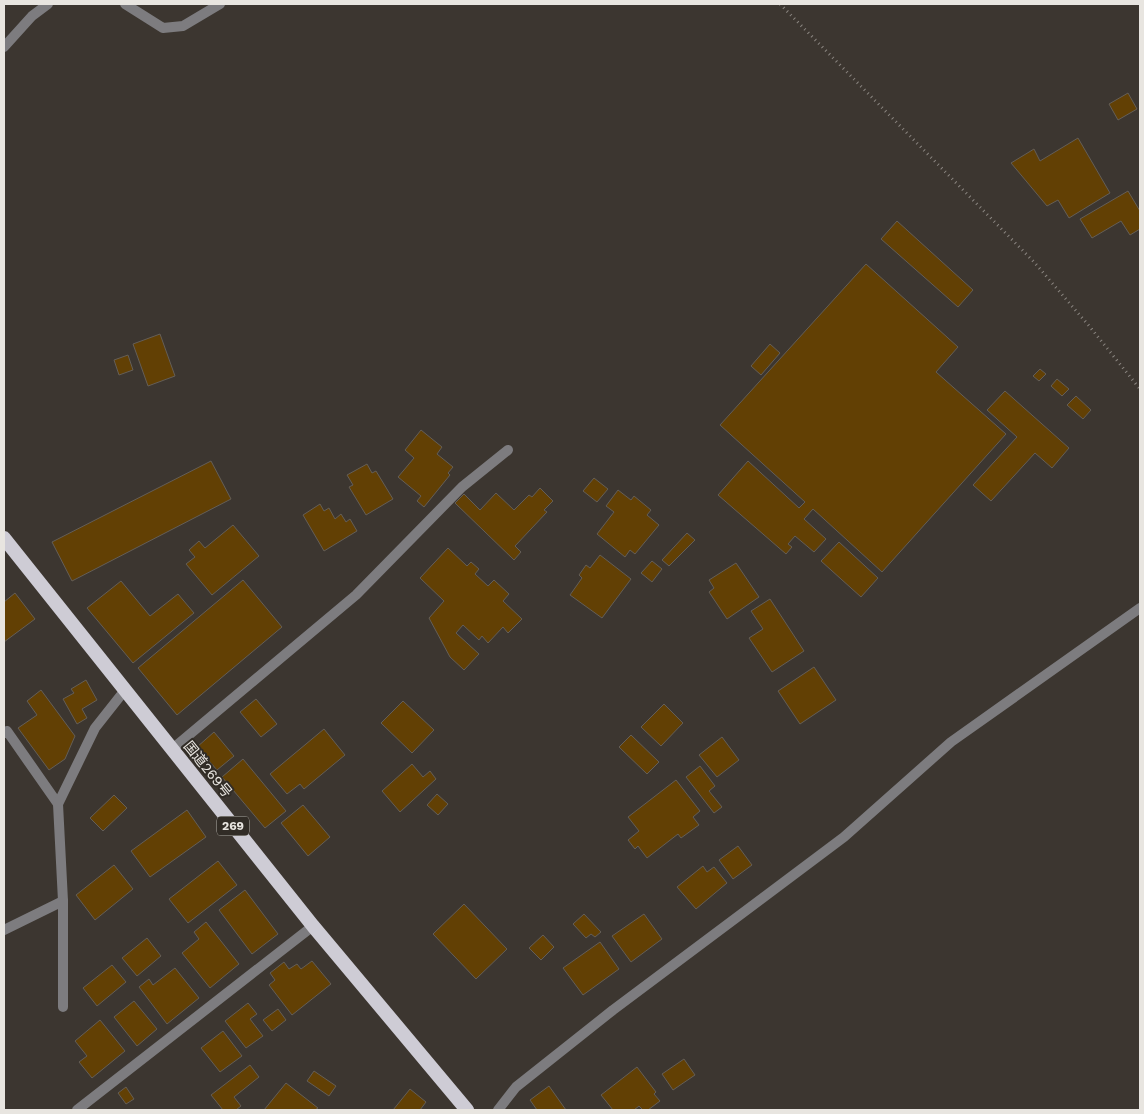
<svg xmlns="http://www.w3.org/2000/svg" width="1144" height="1114" font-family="'Work Sans','Noto Sans JP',sans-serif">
<rect width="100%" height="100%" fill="#3c3630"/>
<g fill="#624004" stroke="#645e57">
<path d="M1128,93L1137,109L1118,120L1109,104Z"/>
<path d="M1078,138L1110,193L1069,218L1058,200L1047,206L1011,163L1034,149L1040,161Z"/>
<path d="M1128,191L1140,211V229L1130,235L1121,221L1092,238L1080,219Z"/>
<path d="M897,221L973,290L958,307L881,239Z"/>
<path d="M866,264L958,347L936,372L1006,434L882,572L813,509L804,519L826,539L814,552L795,536L788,544L792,547L786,554L718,495L748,461L799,508L805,502L720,425Z"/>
<path d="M160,334L175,376L148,386L133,344Z"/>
<path d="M770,344L780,353L761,375L751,366Z"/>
<path d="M128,355L133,370L119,375L114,360Z"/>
<path d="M1040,369L1046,374L1039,381L1033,376Z"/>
<path d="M1057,379L1069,389L1062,396L1051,386Z"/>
<path d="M1005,391L1069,448L1052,468L1035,453L991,501L973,485L1017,437L987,410Z"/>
<path d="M1076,396L1091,410L1083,419L1067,405Z"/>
<path d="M421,430L442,447L437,454L453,467L448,473L450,475L424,507L417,501L421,496L398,477L414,458L405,450Z"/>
<path d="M211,461L231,499L72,581L52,542Z"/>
<path d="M367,464L372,473L376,471L393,499L366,515L349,487L353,485L347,475Z"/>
<path d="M594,478L608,489L597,502L583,491Z"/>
<path d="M540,488L553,501L544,510L547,512L515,546L521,552L514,560L455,503L464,494L480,510L496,493L514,510L529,495L532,497Z"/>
<path d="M618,490L631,500L634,496L651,510L647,515L659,525L635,554L630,550L625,557L597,534L614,512L606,506Z"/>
<path d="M320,504L324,511L329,508L335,519L341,514L346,522L350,519L357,531L324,551L303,515Z"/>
<path d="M233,525L259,556L212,595L186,564L195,557L189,550L199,541L205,548Z"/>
<path d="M687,533L695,540L669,566L662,560Z"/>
<path d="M839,542L878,578L861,597L821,561Z"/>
<path d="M448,548L467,566L471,562L479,569L475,574L488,586L494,580L509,594L503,601L522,619L508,633L503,627L488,643L482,636L479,640L463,625L456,633L479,654L464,670L450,657L429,618L444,601L420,578Z"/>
<path d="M600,555L631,579L602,618L570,595L582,578L579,575L586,565L590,568Z"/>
<path d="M652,561L662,569L652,582L641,573Z"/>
<path d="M736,563L759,597L727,619L709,592L714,588L709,580Z"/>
<path d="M243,580L282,627L177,715L138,668Z"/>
<path d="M121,581L150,616L178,594L194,613L133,663L87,608Z"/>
<path d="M15,593L35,619L4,642V602Z"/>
<path d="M770,599L804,651L772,672L749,638L763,629L751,611Z"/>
<path d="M814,667L836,700L800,724L778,691Z"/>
<path d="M86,680L97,700L82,709L87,718L77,724L63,699L74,693L71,689Z"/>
<path d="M41,690L75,736L65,759L49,770L18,728L37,715L27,701Z"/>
<path d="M256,699L277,724L261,737L240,712Z"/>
<path d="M403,701L434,730L412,753L381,723Z"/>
<path d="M664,704L683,723L661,746L641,727Z"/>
<path d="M324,729L345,755L304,789L300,784L287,794L270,774Z"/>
<path d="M214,732L234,756L217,770L197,747Z"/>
<path d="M631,735L659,762L647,774L619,747Z"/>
<path d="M722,737L739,760L717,777L699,755Z"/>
<path d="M243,759L286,811L265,828L222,777Z"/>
<path d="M412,764L423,777L430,771L436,779L400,812L382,791Z"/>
<path d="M700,766L715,786L709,791L722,807L714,813L686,777Z"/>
<path d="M676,780L700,811L693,817L699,825L681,838L678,834L647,858L638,846L635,849L628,840L639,831L628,817Z"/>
<path d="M437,794L448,804L438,815L427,805Z"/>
<path d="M114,795L127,808L103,831L90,818Z"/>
<path d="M303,805L330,837L308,856L281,823Z"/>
<path d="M187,810L206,837L150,877L131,851Z"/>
<path d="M738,846L752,865L733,879L719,860Z"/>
<path d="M218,861L237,885L188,923L169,899Z"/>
<path d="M114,865L133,889L95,920L76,895Z"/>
<path d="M703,866L707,872L714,867L727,883L696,909L677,887Z"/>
<path d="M245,890L278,934L252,954L219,910Z"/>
<path d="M464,904L507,949L476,979L433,934Z"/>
<path d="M584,914L601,932L595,937L591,934L586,938L573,924Z"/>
<path d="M644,914L662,939L631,962L612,936Z"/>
<path d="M206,922L239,964L210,988L182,953L199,939L194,932Z"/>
<path d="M543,935L554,947L541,960L529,948Z"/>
<path d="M147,938L161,956L137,976L122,958Z"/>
<path d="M600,942L619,969L583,995L563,968Z"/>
<path d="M312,961L331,984L292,1015L269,985L275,980L270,973L284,962L289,969L297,964L301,969Z"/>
<path d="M112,965L126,982L97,1006L83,988Z"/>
<path d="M175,968L199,998L167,1024L139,987L149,979L153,985Z"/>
<path d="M134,1001L157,1029L137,1046L114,1017Z"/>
<path d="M248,1003L257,1014L250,1019L263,1036L246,1048L225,1021Z"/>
<path d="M278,1009L286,1020L272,1031L263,1020Z"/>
<path d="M100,1020L125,1051L92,1078L79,1062L87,1056L75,1041Z"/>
<path d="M223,1031L242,1056L220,1072L201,1048Z"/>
<path d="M684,1059L695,1075L673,1090L662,1074Z"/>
<path d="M250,1065L259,1077L234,1097L241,1106L236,1110H223L211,1095Z"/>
<path d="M637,1067L656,1092L654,1094L660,1101L648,1110H643L639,1106L634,1110H613L601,1095Z"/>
<path d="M314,1071L336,1086L329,1096L307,1081Z"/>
<path d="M286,1083L318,1108L315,1110H264Z"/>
<path d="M549,1086L566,1110H537L530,1100Z"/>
<path d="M126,1087L134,1099L126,1104L118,1093Z"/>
<path d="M410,1089L426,1102L420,1110H393Z"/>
</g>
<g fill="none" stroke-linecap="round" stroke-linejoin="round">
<path stroke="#8b8681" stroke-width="3" stroke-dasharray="1 4" stroke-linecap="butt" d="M780,4L1034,262L1090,327L1140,389"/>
<g stroke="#7d7c7f" stroke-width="10">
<path d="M125,4L163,28L183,26L220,4"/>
<path d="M4,47L32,16L48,4"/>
<path d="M4,733L7,731L58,804"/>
<path d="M171,750L356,595L462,487L508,450"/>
<path d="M4,930L63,901"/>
<path d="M63,1007V901L58,804L95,728L125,690"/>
<path d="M77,1110L313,926"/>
</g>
<path stroke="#7d7c7f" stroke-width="10" d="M498,1110L516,1087L613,1010L844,837L951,742L1140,608"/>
<path stroke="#ceccd5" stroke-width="14" d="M4,538L313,926L467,1110"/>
</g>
<g text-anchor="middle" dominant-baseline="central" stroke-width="4" stroke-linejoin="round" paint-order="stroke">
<rect fill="#312c26" stroke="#b1aea8" stroke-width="1" x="217" y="816.5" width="32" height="19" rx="4"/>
<g font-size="12" font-weight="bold" fill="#e8e5e0">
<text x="233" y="826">269</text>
</g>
<g font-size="14" fill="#e8e5e0" stroke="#312c26">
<text transform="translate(208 769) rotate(51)">国道269号</text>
</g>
</g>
<rect width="1144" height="1114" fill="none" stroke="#e8e5e0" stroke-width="10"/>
</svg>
